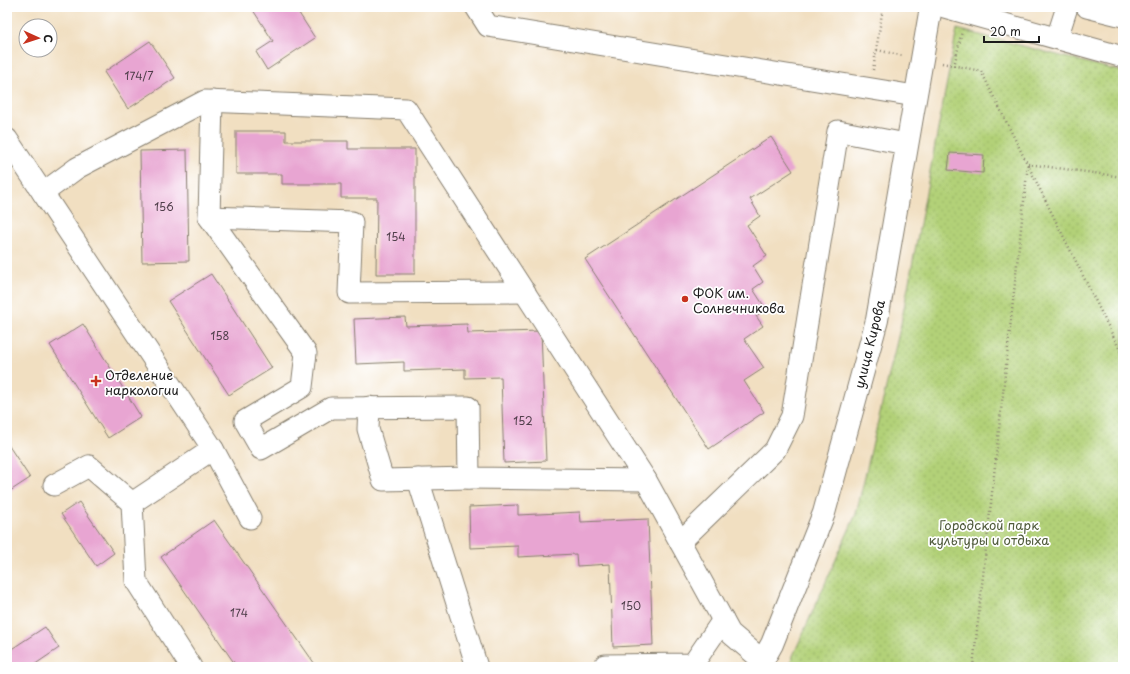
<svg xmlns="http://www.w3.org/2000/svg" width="1130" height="674" font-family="'Playpen Sans',sans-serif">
<defs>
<pattern id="park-dots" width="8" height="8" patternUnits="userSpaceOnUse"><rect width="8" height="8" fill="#b2d178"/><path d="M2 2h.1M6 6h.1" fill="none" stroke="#98b367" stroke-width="1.8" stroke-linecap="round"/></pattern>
</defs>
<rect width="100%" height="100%" fill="#fff"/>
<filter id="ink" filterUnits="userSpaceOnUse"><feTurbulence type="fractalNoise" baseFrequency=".025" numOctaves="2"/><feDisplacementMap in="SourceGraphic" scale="8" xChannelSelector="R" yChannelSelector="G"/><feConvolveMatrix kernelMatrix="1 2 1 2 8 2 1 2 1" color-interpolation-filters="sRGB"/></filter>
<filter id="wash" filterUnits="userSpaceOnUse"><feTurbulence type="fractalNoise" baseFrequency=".012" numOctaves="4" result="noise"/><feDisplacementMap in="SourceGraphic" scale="16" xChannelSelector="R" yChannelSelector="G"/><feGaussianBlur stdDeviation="0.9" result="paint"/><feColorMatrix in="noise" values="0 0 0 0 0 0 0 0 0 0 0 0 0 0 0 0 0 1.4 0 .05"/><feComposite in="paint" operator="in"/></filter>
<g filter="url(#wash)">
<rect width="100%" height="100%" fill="#f1dfc1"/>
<path fill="url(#park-dots)" stroke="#67764a" d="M957,29L1123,72V667H788L856,514L901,324Z"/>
<g id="blocks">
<g fill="#e8a5d2">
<path d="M251,7H295L315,38L267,70L256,52L273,41Z"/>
<path d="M150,41L175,78L128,109L104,72Z"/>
<path d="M236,131H286V141H348V149H415V274H376L377,198H341V184H282V174H236Z"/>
<path d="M771,137L793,171L750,199L760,216L747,225L767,256L753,266L763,282L753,289L766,309L756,316L763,326L744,339L764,368L744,381L764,412L709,449L585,259Z"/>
<path d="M187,150L189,261L142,262L140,151Z"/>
<path d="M950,153L984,155L983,173L948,170Z"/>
<path d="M211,274L272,368L229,395L168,301Z"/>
<path d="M405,317L406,326L467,324L468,333L541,331L546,461L504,463L501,377L465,378V369L404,371V362L356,364L354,319Z"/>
<path d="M83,324L141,417L108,438L50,345Z"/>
<path d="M7,443L30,478L7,493Z"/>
<path d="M79,502L114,553L96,566L61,514Z"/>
<path d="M518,505V515L580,512L581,522L648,519L653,645L613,647L610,564L577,566L576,554L518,557V546L470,548L469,507Z"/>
<path d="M214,520L317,667H237L161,557Z"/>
<path d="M45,627L59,648L31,667H8L7,652Z"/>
</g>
</g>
</g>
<g filter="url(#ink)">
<use href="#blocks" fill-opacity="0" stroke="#867e6e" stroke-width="1"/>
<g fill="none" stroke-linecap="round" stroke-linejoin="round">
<g stroke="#867e6e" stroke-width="23">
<g id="minor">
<path d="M476,7L488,26L915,96"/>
<path d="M944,7L1123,57"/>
<path d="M1087,7L1123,16"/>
<path d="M1057,38L1067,7"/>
<path d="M212,101L209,217L306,353L302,387L245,421L261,449L331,408L468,407L469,478L646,480"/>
<path d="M7,139L213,449L250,518"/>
<path d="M43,193L77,168L205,101L406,109L646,480L730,633L763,661"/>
<path d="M209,217L352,222L349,293L525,292"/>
<path d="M369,407L368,429L383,480L469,478"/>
<path d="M418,479L477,667"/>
<path d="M54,485L89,466L132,503"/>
<path d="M680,542L775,450L792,416L838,131L906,144"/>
<path d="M191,667L136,581L132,503L213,449"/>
<path d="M604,667L605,665L693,664L723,620"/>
</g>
</g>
<g stroke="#867e6e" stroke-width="24">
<path id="major" d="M759,667L772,644L824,513L877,320L931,7"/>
</g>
<g stroke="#867e6e" stroke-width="2.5" stroke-dasharray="1 3" stroke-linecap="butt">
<path d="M877,50L904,56"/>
<path d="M942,63L981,71L1123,356"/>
<path d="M954,66L962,31"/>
<path d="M873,70L883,7"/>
<path d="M1028,164L1123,177"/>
<path d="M973,667L1028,164"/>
</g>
<use href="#minor" stroke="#fff" stroke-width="21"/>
<use href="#major" stroke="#fff" stroke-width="22"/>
</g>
</g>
<g fill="#c8321e" stroke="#fff" stroke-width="1.5">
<circle cx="685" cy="299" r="4"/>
<path d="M94 375h4v4h4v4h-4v4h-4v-4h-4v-4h4z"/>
</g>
<g text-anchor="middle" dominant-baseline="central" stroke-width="3.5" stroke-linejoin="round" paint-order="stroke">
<g font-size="11" fill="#4f3e4a">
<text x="139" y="75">174/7</text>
<text x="164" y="206">156</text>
<text x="396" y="236">154</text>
<text x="220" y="335">158</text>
<text x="523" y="420">152</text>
<text x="631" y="605">150</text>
<text x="239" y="612">174</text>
</g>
<g font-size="13" fill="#1c1c1c" stroke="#fff" text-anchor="start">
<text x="693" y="292">ФОК им.<tspan x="693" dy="15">Солнечникова</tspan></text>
<text x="105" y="374">Отделение<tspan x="105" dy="15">наркологии</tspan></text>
</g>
<g font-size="13" fill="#1c1c1c" stroke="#fff">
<text transform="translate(869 344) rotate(-76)">улица Кирова</text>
</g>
<g font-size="13" fill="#505b3c" stroke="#fff">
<text x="989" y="524">Городской парк<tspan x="989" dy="15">культуры и отдыха</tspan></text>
</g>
</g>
<rect width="1130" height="674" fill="none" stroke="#fff" stroke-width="24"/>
<g transform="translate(38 38) rotate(93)"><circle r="19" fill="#ffffff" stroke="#a4a4a4"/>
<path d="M0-3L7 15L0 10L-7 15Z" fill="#c8321e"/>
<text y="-6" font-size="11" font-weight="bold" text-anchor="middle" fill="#1c1c1c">С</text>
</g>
<path d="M984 36v6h55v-6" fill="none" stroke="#1c1c1c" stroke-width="2"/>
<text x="990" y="36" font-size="12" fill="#1c1c1c" stroke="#ffffff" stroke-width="3" paint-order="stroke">20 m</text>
</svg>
